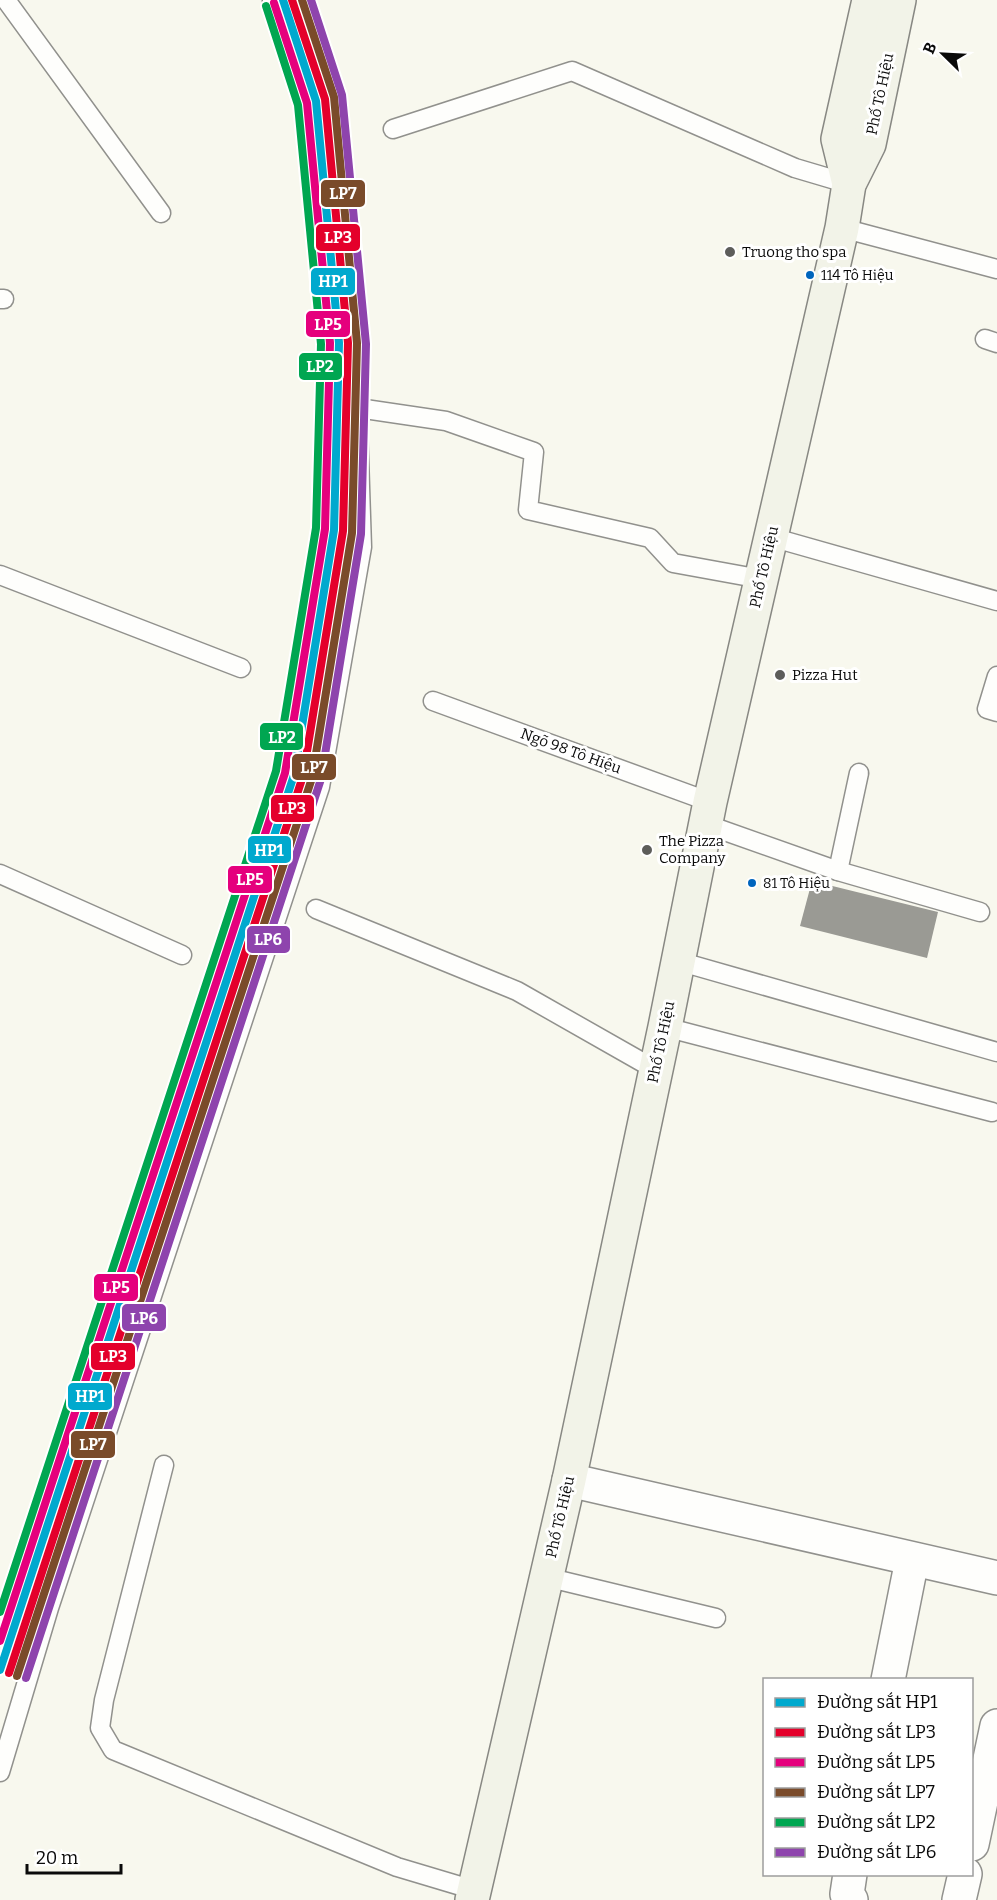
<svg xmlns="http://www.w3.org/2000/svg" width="997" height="1900" font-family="Bitter,serif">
<rect width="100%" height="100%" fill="#f8f8ee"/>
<path fill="#9a9a94" d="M812,881L938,912L927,958L800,926Z"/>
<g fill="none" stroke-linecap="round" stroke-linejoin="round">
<g stroke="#91918d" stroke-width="21">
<g id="service">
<path d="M6,0L161,213"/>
<path d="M272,0L305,106"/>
<path d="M393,129L572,71L795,168L849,184"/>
<path d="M842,228L997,269"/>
<path d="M0,299H4"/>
<path d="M985,339L997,343"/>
<path d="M358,408L446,421L534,452L528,510L650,538L673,563L761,579"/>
<path d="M771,537L997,601"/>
<path d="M0,575L241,668"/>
<path d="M997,676L987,709L997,712"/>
<path d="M433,701L710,802"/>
<path d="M705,824L838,871L980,912"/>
<path d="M838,871L859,773"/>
<path d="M0,874L182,955"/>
<path d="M316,909L517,991L656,1070"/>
<path d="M678,961L997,1052"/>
<path d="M665,1027L992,1112"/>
<path d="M164,1465L104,1700L100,1728L113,1750L397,1867L474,1890"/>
<path d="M546,1577L716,1618"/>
<path d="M0,1772L49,1608L320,787L362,547L354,304L327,103L297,0"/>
</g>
</g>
<g stroke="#91918d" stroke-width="36">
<g id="minor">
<path d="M569,1480L997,1578"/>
<path d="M888,1680L912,1560"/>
<path d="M972,1844L997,1726"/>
<path d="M850,1874L847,1894L851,1900"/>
<path d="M959,1900L965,1874"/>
</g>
</g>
<g stroke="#888883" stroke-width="36">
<g id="secondary">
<path d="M849,184L838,139L869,0"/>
<path d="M472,1900L569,1480L665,1027L710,802L842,228L849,184L869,144L899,0"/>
</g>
</g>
<use href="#service" stroke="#fefefc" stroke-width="18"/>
<use href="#minor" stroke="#fefefc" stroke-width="33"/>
<use href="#secondary" stroke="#f2f3e8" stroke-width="33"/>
<g stroke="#fff" stroke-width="12">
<path id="rail-1" d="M0,1670L294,775L334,530L339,343L316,101L283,0"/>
</g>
<g stroke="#fff" stroke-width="12">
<path id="rail-2" d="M9,1673L303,776L343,531L348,343L325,99L292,0"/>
</g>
<g stroke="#fff" stroke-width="12">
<path id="rail-3" d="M0,1641L285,773L325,529L330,343L307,103L274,3"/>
</g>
<g stroke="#fff" stroke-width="12">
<path id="rail-4" d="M17,1676L312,778L352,533L357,343L334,97L302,0"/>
</g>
<g stroke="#fff" stroke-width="12">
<path id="rail-5" d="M0,1612L276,771L316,528L321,344L298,105L266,6"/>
</g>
<g stroke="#fff" stroke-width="12">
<path id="rail-6" d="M26,1678L321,779L361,534L366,344L342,95L311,0"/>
</g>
<use href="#rail-1" stroke="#00a9ce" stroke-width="8"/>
<use href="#rail-2" stroke="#e4002b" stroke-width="8"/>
<use href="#rail-3" stroke="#e5007d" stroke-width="8"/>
<use href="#rail-4" stroke="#7a4b2a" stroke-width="8"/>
<use href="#rail-5" stroke="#00a651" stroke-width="8"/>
<use href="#rail-6" stroke="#8e44ad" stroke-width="8"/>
</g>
<g fill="#5d5d5a" stroke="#fff" stroke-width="2">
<circle cx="730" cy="252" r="6"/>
<circle cx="780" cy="675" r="6"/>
<circle cx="647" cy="850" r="6"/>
</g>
<g fill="#0065bd" stroke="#fff" stroke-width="2">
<circle cx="810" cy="275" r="5"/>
<circle cx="752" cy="883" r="5"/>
</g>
<g text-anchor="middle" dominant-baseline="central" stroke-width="6" stroke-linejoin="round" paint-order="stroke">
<g font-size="14" fill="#0a0a0a" stroke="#fff" text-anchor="start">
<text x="821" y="275">114 Tô Hiệu</text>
<text x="763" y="883">81 Tô Hiệu</text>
</g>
<g font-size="15" fill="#0a0a0a" stroke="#fff">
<text transform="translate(880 94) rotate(-78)">Phố Tô Hiệu</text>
<text transform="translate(764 567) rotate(-77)">Phố Tô Hiệu</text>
<text transform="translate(571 751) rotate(20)">Ngõ 98 Tô Hiệu</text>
<text transform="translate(661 1042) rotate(-78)">Phố Tô Hiệu</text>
<text transform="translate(560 1517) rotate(-77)">Phố Tô Hiệu</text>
</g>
<g font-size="15" fill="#0a0a0a" stroke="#fff" text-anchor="start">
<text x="742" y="252">Truong tho spa</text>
<text x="792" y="675">Pizza Hut</text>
<text x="659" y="841">The Pizza<tspan x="659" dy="17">Company</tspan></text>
</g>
</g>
<g stroke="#fff" stroke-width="2">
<rect x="320" y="179" width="46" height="29" rx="6" fill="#7a4b2a"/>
<rect x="315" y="223" width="46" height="29" rx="6" fill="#e4002b"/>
<rect x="310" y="267" width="46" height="29" rx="6" fill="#00a9ce"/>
<rect x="305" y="310" width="46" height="28" rx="6" fill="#e5007d"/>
<rect x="298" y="352" width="45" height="29" rx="6" fill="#00a651"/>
<rect x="259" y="722" width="45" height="29" rx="6" fill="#00a651"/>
<rect x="291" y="753" width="46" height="28" rx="6" fill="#7a4b2a"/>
<rect x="270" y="794" width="45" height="29" rx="6" fill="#e4002b"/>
<rect x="247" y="835" width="45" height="29" rx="6" fill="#00a9ce"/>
<rect x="227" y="865" width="46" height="29" rx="6" fill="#e5007d"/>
<rect x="246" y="925" width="45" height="29" rx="6" fill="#8e44ad"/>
<rect x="93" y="1273" width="46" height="29" rx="6" fill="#e5007d"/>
<rect x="121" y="1303" width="46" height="29" rx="6" fill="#8e44ad"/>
<rect x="90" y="1342" width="46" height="29" rx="6" fill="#e4002b"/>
<rect x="67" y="1382" width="46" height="29" rx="6" fill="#00a9ce"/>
<rect x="70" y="1430" width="46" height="29" rx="6" fill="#7a4b2a"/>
</g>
<g font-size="16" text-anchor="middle" font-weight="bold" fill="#fff">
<text x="343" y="199">LP7</text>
<text x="338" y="243">LP3</text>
<text x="333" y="287">HP1</text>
<text x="328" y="330">LP5</text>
<text x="320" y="372">LP2</text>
<text x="282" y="743">LP2</text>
<text x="314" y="773">LP7</text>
<text x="292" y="814">LP3</text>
<text x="269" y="856">HP1</text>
<text x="250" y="885">LP5</text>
<text x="268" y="945">LP6</text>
<text x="116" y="1293">LP5</text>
<text x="144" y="1324">LP6</text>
<text x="113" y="1362">LP3</text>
<text x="90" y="1402">HP1</text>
<text x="93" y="1450">LP7</text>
</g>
<rect x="763" y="1678" width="210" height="198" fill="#ffffff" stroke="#9d9d9d" stroke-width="1.5"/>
<rect x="775" y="1698" width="30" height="9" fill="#00a9ce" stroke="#9d9d9d" stroke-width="1.5"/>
<text x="817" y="1708" font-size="18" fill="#0a0a0a">Đường sắt HP1</text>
<rect x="775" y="1728" width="30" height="9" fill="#e4002b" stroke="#9d9d9d" stroke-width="1.5"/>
<text x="817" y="1738" font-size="18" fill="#0a0a0a">Đường sắt LP3</text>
<rect x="775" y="1758" width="30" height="9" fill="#e5007d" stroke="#9d9d9d" stroke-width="1.5"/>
<text x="817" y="1768" font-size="18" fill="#0a0a0a">Đường sắt LP5</text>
<rect x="775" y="1788" width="30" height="9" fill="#7a4b2a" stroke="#9d9d9d" stroke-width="1.5"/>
<text x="817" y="1798" font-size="18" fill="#0a0a0a">Đường sắt LP7</text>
<rect x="775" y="1818" width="30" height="9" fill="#00a651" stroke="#9d9d9d" stroke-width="1.5"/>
<text x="817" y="1828" font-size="18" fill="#0a0a0a">Đường sắt LP2</text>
<rect x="775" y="1848" width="30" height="9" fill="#8e44ad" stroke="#9d9d9d" stroke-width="1.5"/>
<text x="817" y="1858" font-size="18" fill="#0a0a0a">Đường sắt LP6</text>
<g transform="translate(943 54) rotate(294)" stroke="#ffffff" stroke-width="4.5" paint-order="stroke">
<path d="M0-4.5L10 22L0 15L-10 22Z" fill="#0a0a0a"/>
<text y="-9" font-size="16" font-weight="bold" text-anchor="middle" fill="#0a0a0a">B</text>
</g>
<path d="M27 1864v9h94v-9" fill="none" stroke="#0a0a0a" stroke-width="3"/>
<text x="36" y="1864" font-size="18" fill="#0a0a0a" stroke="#ffffff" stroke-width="4.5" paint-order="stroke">20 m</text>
</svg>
